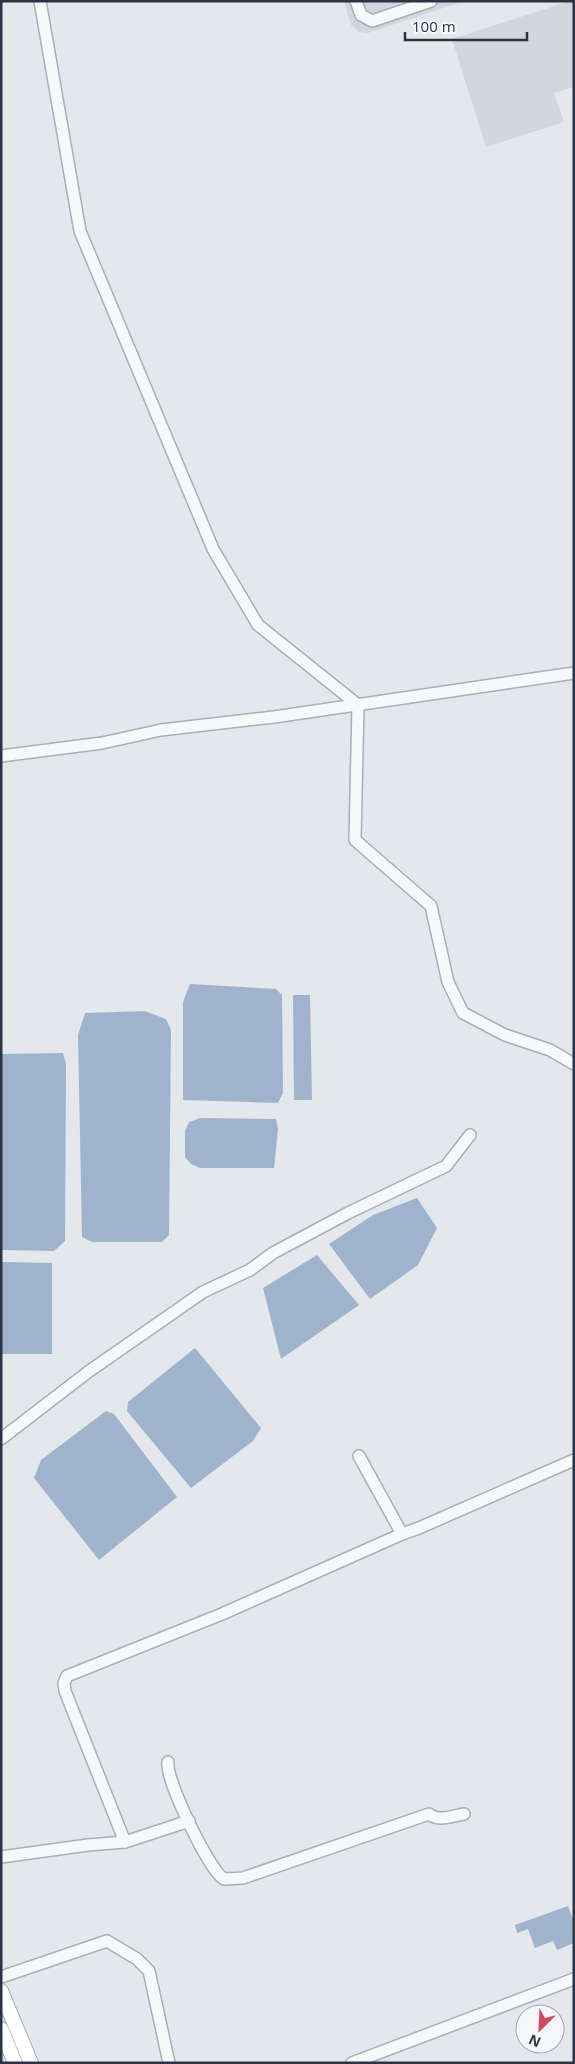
<svg xmlns="http://www.w3.org/2000/svg" width="575" height="2064" font-family="'Open Sans',sans-serif">
<rect width="100%" height="100%" fill="#e4e7ec"/>
<g fill="#d2d6de">
<path d="M344,1H464L368,33L359,32L351,25Z"/>
<path d="M570,1H574V87L554,93L564,122L486,147L452,39Z"/>
</g>
<g fill="#9fb4cc">
<path d="M190,984L276,989L282,995L283,1093L278,1103L183,1100V1002Z"/>
<path d="M293,995H310L312,1100H294Z"/>
<path d="M145,1011L166,1019L171,1030L169,1235L162,1242H92L82,1237L78,1035L85,1013Z"/>
<path d="M63,1053L66,1064L65,1241L54,1251L1,1250V1054Z"/>
<path d="M200,1118L276,1119L278,1129L274,1168H200L191,1164L185,1157V1131L189,1122Z"/>
<path d="M417,1198L437,1228L418,1265L370,1299L329,1244L373,1215Z"/>
<path d="M317,1255L359,1305L281,1359L263,1288Z"/>
<path d="M1,1262L52,1263V1354H1Z"/>
<path d="M195,1348L261,1428L253,1441L191,1488L127,1411L128,1402Z"/>
<path d="M106,1411L114,1414L177,1497L99,1560L34,1478L41,1460Z"/>
<path d="M568,1906L574,1922V1943L557,1950L553,1941L535,1948L528,1929L517,1933L515,1925Z"/>
</g>
<g fill="none" stroke-linecap="round" stroke-linejoin="round">
<g stroke="#a9aeb7" stroke-width="14">
<g id="minor">
<path d="M40,1L80,231L213,549L258,625L358,705L355,840L431,906L448,982L463,1013L505,1035L550,1050L574,1064"/>
<path d="M356,1L361,15L372,21L431,1"/>
<path d="M1,756L102,743L161,730L274,717L574,673"/>
<path d="M1,1439L88,1372L203,1292L250,1270L273,1253L348,1213L446,1166L470,1135"/>
<path d="M359,1456L402,1534"/>
<path d="M168,1762C165,1779 209,1870 224,1879L243,1878L429,1814C439,1822 452,1816 464,1814"/>
<path d="M125,1842L65,1691L64,1683L67,1676L222,1614L402,1534L419,1528L574,1460"/>
<path d="M1,1857L88,1845L125,1842L189,1821"/>
<path d="M1,1977L107,1941L137,1959L149,1971L169,2063"/>
<path d="M352,2063L574,1979"/>
</g>
</g>
<g stroke="#a3abb8" stroke-width="16">
<g id="major">
<path d="M1,1991L31,2063"/>
<path d="M1,2029L15,2063"/>
</g>
</g>
<use href="#minor" stroke="#f7f8fa" stroke-width="11"/>
<use href="#major" stroke="#fff" stroke-width="14"/>
</g>
<rect width="575" height="2064" fill="none" stroke="#2b3445" stroke-width="5"/>
<g transform="translate(540 2029) rotate(204)"><circle r="24" fill="#f4f6f9" stroke="#a4a8b1"/>
<path d="M0-4L9 19L0 12L-9 19Z" fill="#d1495b"/>
<text y="-8" font-size="14" font-weight="bold" text-anchor="middle" fill="#2b3445">N</text>
</g>
<path d="M405 32v8h122v-8" fill="none" stroke="#2b3445" stroke-width="2.5"/>
<text x="412" y="32" font-size="15" fill="#2b3445" stroke="#f4f6f9" stroke-width="4" paint-order="stroke">100 m</text>
</svg>
